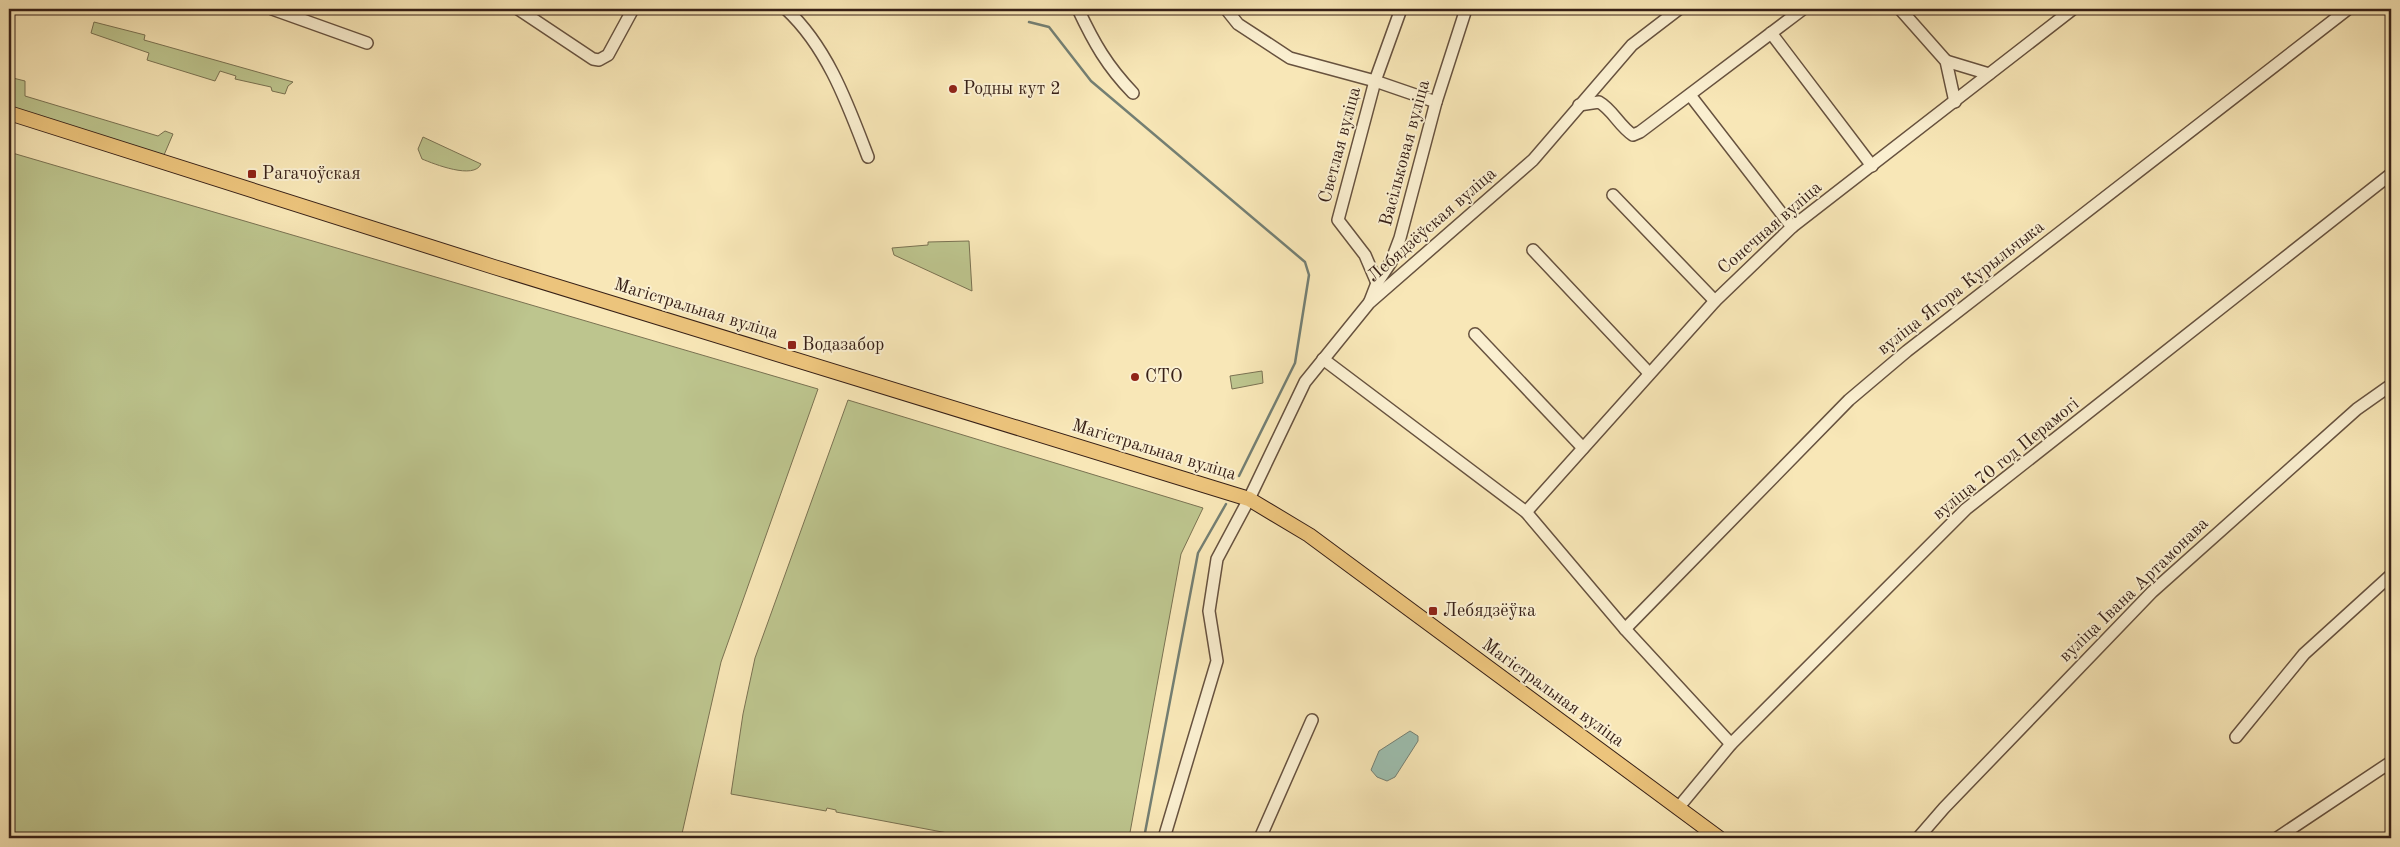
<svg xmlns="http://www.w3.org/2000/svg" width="2400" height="847" font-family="'Old Standard TT',serif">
<rect width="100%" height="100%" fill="#f8e7b7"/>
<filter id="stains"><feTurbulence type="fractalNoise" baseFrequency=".004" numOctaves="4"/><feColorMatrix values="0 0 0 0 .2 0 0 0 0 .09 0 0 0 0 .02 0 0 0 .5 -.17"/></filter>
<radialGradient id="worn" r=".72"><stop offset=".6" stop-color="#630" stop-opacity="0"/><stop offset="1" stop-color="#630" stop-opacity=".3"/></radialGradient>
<g fill="#bdc58e" stroke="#7a7252">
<path d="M94,22L145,35L144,40L293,82L288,86L285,94L272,91L271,87L235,79L236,76L220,71L215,81L147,60L149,53L91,33Z"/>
<path d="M9,77L25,81V96L158,136L165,131L173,134L164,155L9,112Z"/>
<path d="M423,137L481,164C474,180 434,164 422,159L418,149Z"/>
<path d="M9,152L818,389L721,662L681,838H9Z"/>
<path d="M969,241L972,291L894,255L892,248L928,245V242Z"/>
<path d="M1262,371L1263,383L1232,389L1230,376Z"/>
<path d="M848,400L1203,508L1181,554L1129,838H974L836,812V810L827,808L826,811L731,794L743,714L755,658Z"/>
</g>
<path fill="#9dbfb0" stroke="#747f73" d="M1410,731L1418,736V741L1395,777L1387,781L1377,777L1371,770L1379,751Z"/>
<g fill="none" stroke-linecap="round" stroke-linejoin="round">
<g stroke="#747f73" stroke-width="2.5">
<path d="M1029,22L1049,27L1091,81L1305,262L1309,275L1295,363L1239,476"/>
<path d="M1144,838L1198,553L1226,504"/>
</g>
<g stroke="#67523f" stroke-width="14">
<g id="minor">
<path d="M272,9L367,43"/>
<path d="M518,9L593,59L599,60L608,55L633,9"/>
<path d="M786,9C828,48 848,105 868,157"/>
<path d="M1078,9C1094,43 1107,66 1133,93"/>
<path d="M1226,9L1238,24L1290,58L1375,81L1436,102"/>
<path d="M1900,9L1946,61L1955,102"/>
<path d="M1771,33L1872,166"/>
<path d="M1946,61L1989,74"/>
<path d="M1690,95L1792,227"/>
<path d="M1579,105L1599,102C1613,110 1619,126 1633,135L1640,132L1803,9"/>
<path d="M1613,195L1715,301"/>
<path d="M1533,250L1649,373"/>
<path d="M1377,283L1365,255L1338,220L1375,81L1401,9"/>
<path d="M1370,301L1377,283L1391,262L1400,238L1436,102L1466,9"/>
<path d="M1475,334L1583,448"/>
<path d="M1323,359L1526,512L1625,629L1731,744"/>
<path d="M1526,512L1715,301L1792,227L2073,9"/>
<path d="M1625,629L1849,400L1907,351L2348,9"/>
<path d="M2236,737L2304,654L2391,575"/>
<path d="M1678,808L1731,744L1966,509L2391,174"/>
<path d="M1164,838L1217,661L1209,611L1217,559L1249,499L1305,382L1369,303L1533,160L1632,45L1679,9"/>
<path d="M1260,838L1312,720"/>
<path d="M1918,838L1944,808L2152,592L2357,409L2391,385"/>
<path d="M2277,838L2391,762"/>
</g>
</g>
<g stroke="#372017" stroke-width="16">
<path id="major" d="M9,113L494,267L1249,499L1309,535L1719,838"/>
</g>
<use href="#minor" stroke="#faefd0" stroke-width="11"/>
<use href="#major" stroke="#ecc47c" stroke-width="14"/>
</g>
<g fill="#8f2418" stroke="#faefd0" stroke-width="2">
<circle cx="953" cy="89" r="5"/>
<rect x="247" y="169" width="10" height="10" rx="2.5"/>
<rect x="787" y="340" width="10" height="10" rx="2.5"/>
<circle cx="1135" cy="377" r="5"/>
<rect x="1428" y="606" width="10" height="10" rx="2.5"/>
</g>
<g text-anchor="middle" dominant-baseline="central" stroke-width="4" stroke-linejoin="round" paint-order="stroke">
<g font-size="18" fill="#372017" stroke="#faefd0" text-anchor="start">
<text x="963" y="89">Родны кут 2</text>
<text x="262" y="174">Рагачоўская</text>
<text x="802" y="345">Водазабор</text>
<text x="1145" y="377">СТО</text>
<text x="1443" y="611">Лебядзёўка</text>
</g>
<g font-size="18" fill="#372017" stroke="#faefd0">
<text transform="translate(1340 145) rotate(-75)">Светлая вуліца</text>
<text transform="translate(1405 153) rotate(-75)">Васільковая вуліца</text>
<text transform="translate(1432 225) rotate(-41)">Лебядзёўская вуліца</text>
<text transform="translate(1770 228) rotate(-41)">Сонечная вуліца</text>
<text transform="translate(1961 288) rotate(-38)">вуліца Ягора Курыльчыка</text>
<text transform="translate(696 309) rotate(17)">Магістральная вуліца</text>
<text transform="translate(1154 450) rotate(17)">Магістральная вуліца</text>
<text transform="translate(2006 459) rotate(-39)">вуліца 70 год Перамогі</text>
<text transform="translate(2134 590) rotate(-44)">вуліца Івана Артамонава</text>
<text transform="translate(1553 693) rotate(36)">Магістральная вуліца</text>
</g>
</g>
<rect width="2400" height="847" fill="none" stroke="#f8e7b7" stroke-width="30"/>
<rect x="10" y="10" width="2380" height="827" fill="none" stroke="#372017" stroke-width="2.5"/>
<rect x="15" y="15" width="2370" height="817" fill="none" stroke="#372017"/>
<rect width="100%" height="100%" filter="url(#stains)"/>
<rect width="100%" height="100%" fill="url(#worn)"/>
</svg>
